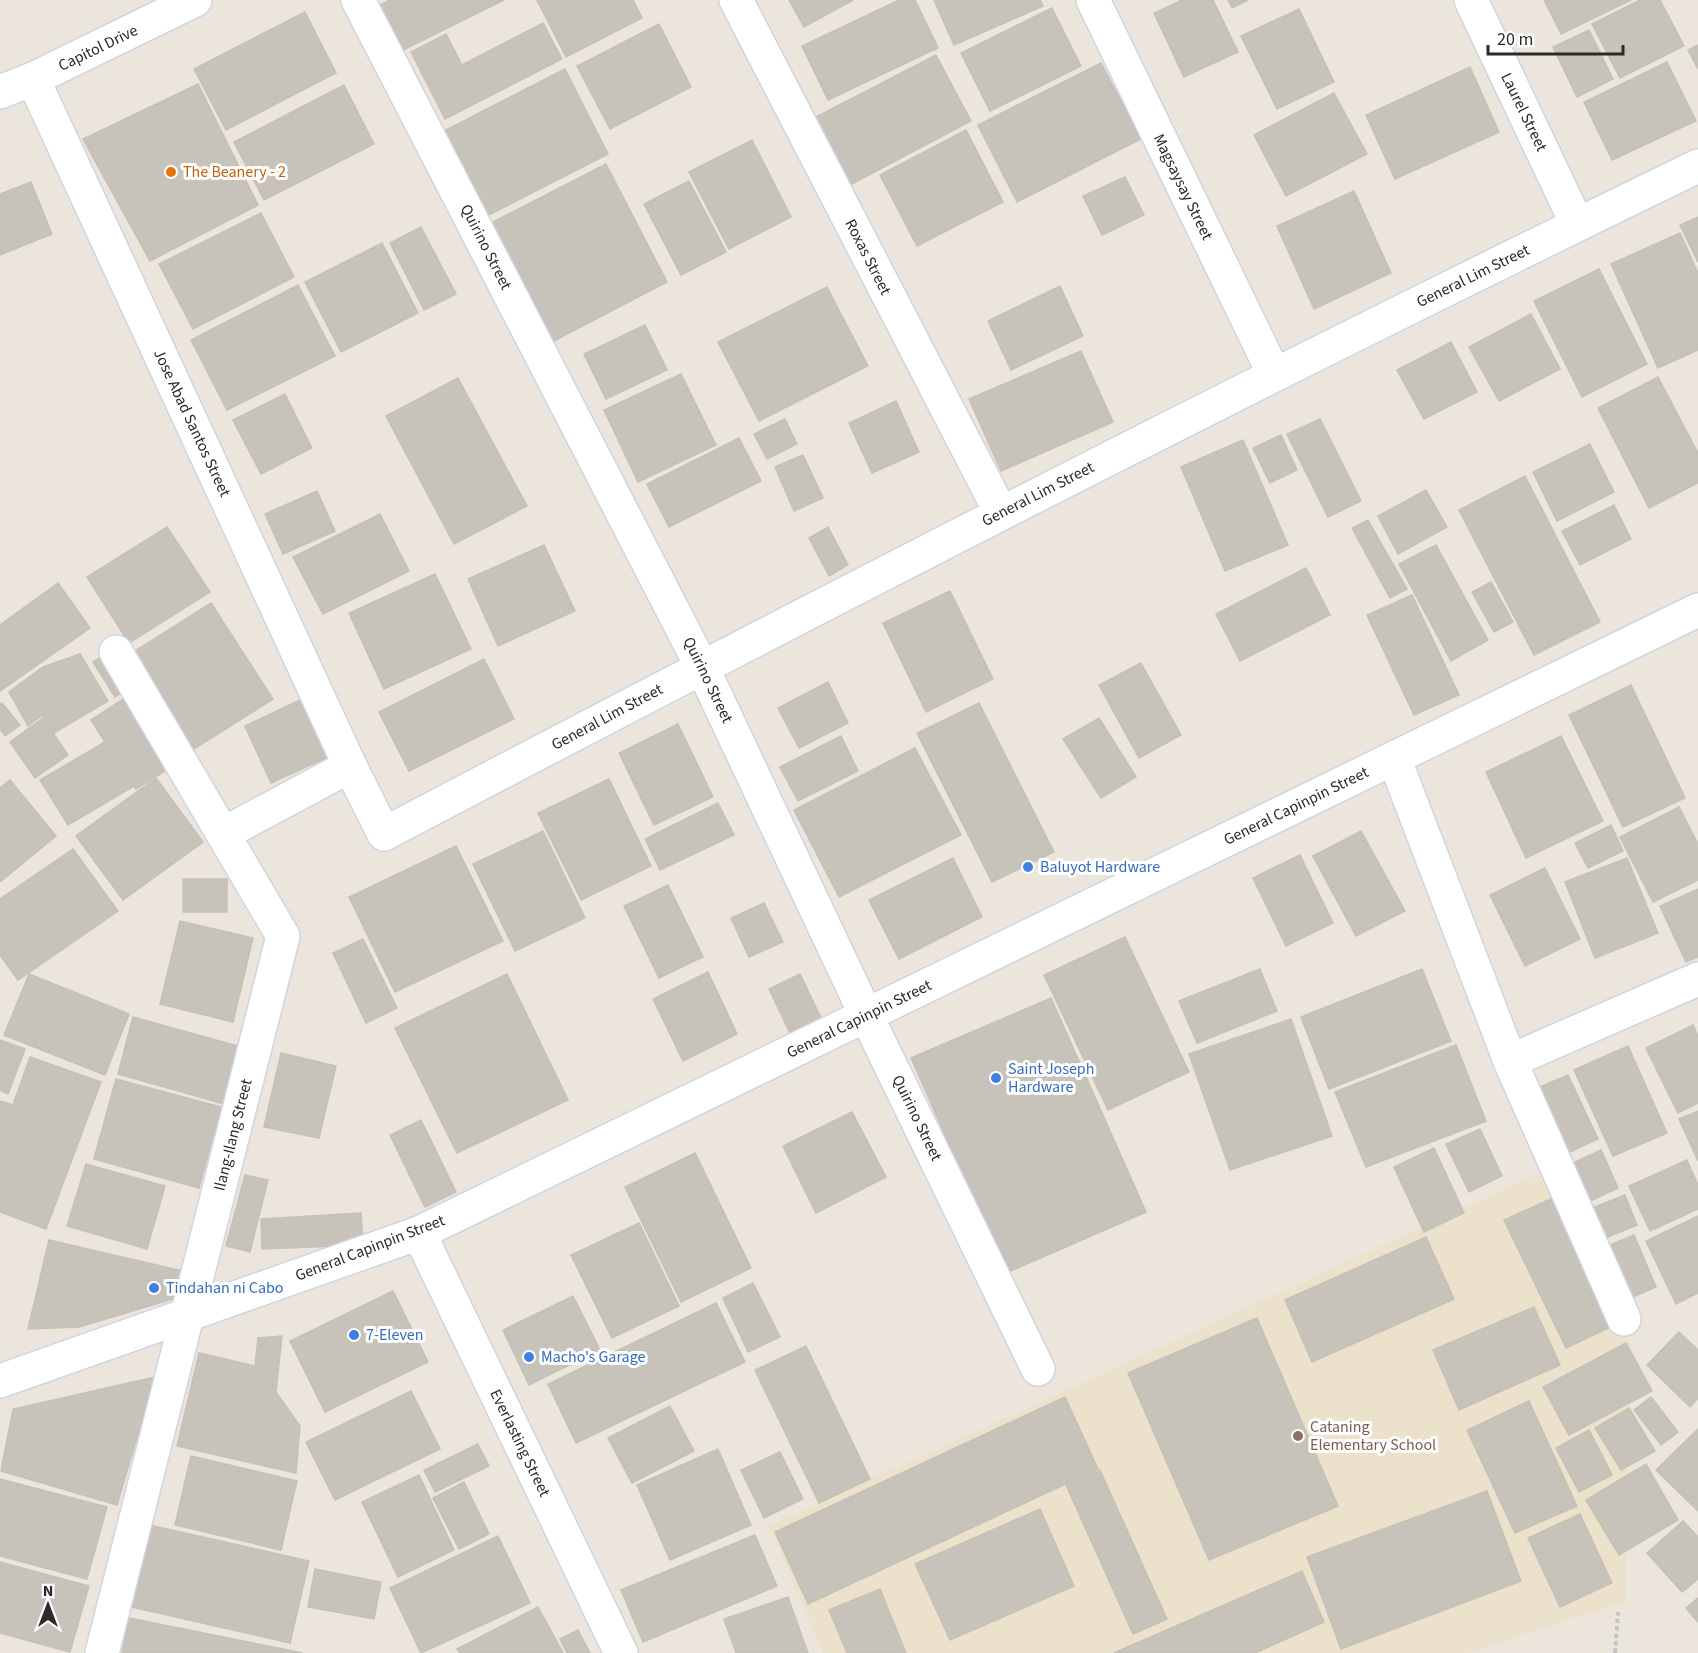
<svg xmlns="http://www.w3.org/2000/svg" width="1698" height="1653" font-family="'Source Sans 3',sans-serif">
<rect width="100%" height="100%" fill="#ebe5dc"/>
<path fill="#ece2cc" d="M1549,1169L1632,1346L1626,1601L1468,1653H823L769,1526Z"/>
<g fill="#c7c3ba" stroke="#c6c1b6" stroke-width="1.5">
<path d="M390,0H504L403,50L380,5Z"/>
<path d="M537,0H633L642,18L566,57Z"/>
<path d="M789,0H853L804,27Z"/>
<path d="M899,0H915L938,48L828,100L802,46Z"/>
<path d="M934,0H1040L1043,6L954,45Z"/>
<path d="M1182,0H1213L1238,52L1184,77L1154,13Z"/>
<path d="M1228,0H1248L1232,8Z"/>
<path d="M1544,0H1631L1561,34Z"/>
<path d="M1640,0H1660L1684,46L1620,78L1592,24Z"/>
<path d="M1052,8L1081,66L990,111L961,53Z"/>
<path d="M1299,9L1334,82L1277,109L1241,36Z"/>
<path d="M305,12L336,73L226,130L194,69Z"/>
<path d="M543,23L562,59L445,119L411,52L446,34L462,65Z"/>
<path d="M659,24L691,87L610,129L577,66Z"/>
<path d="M1589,30L1613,79L1577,97L1553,47Z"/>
<path d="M1698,45V69L1688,50Z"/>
<path d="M936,55L971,121L850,185L814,118Z"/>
<path d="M1667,62L1696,121L1612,160L1584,102Z"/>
<path d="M1101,63L1141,139L1017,202L978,125Z"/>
<path d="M1470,67L1499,132L1395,179L1366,115Z"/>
<path d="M565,69L608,154L487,216L444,131Z"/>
<path d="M198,84L258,205L150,261L83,139Z"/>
<path d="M344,85L374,144L264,200L234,142Z"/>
<path d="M1334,93L1367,154L1286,196L1254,135Z"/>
<path d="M966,130L1003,202L917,246L880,175Z"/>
<path d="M752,140L791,217L729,249L689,172Z"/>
<path d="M606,164L667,282L552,342L491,223Z"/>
<path d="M1125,177L1144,215L1102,235L1083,196Z"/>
<path d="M689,181L726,252L681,275L644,204Z"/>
<path d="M31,182L52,234L0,255V194Z"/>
<path d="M1354,191L1391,273L1314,309L1277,226Z"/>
<path d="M261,213L294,277L193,329L159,264Z"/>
<path d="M1698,217V262L1680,225Z"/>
<path d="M421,227L456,294L424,310L390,243Z"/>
<path d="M1680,233L1698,273V350L1658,368L1611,264Z"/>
<path d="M382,243L418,313L341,352L305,282Z"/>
<path d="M1599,269L1647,364L1582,397L1534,301Z"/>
<path d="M298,285L335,356L227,410L191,340Z"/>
<path d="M1060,286L1083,336L1011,370L988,321Z"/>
<path d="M827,287L868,366L759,421L718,342Z"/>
<path d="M1531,314L1560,369L1499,401L1469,347Z"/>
<path d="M645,325L667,370L606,399L584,354Z"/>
<path d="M1451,342L1477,392L1424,419L1397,370Z"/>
<path d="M1081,351L1113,422L1001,471L969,399Z"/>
<path d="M681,374L716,445L638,482L604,410Z"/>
<path d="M1658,377L1698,453V483L1649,508L1598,408Z"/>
<path d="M458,378L527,506L454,544L386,416Z"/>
<path d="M285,394L312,448L261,474L233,420Z"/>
<path d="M896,401L919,452L872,473L849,423Z"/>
<path d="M785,419L797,444L767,459L754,434Z"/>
<path d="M1320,419L1361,501L1328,517L1287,434Z"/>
<path d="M1281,435L1297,470L1270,483L1253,448Z"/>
<path d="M739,438L761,481L669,527L647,484Z"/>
<path d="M1243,440L1288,545L1225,571L1181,467Z"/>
<path d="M1590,444L1614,492L1557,521L1533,472Z"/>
<path d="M803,455L823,498L794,511L775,467Z"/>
<path d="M1525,476L1600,622L1534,655L1459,510Z"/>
<path d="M1426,490L1447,527L1398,554L1378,516Z"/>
<path d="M317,491L335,531L283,554L265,514Z"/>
<path d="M1614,505L1631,539L1580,565L1562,531Z"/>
<path d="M380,514L409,571L323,614L293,557Z"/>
<path d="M1368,520L1407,589L1390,598L1352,528Z"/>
<path d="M167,527L210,592L129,643L87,577Z"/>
<path d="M828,527L848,565L829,576L809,538Z"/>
<path d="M544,545L575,611L498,646L468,579Z"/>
<path d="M1436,545L1488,640L1451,661L1399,564Z"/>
<path d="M1306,568L1330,615L1240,661L1216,614Z"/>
<path d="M435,574L471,649L384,689L349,613Z"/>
<path d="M1491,582L1513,622L1494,632L1472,592Z"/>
<path d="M58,583L90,628L0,691V625Z"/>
<path d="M950,591L993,679L926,712L883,623Z"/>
<path d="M1412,595L1459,695L1414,715L1367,615Z"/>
<path d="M211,603L273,699L194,749L132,653Z"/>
<path d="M80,654L108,701L54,733L43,715L28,726L9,692L43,667Z"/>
<path d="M107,654L128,688L115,697L93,662Z"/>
<path d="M484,659L514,719L409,771L379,712Z"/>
<path d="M1141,663L1181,735L1139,758L1099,685Z"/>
<path d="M828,682L848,723L799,748L778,708Z"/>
<path d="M1631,685L1685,798L1623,827L1569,715Z"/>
<path d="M131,694L176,764L136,789L134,786L68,825L40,780L105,742L91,720Z"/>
<path d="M300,700L326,758L271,783L245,726Z"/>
<path d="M2,703L20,725L5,736L0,729V704Z"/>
<path d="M979,703L1054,852L992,882L917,733Z"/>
<path d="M43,718L68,755L35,778L10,742Z"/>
<path d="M1099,718L1136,777L1101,798L1063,739Z"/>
<path d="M678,724L713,797L654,825L619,753Z"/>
<path d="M841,736L858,771L798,801L780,767Z"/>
<path d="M1561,736L1603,821L1526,858L1486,772Z"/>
<path d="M915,748L961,835L839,897L794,810Z"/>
<path d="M156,778L203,842L123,900L76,836Z"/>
<path d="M609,779L651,866L581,900L538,813Z"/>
<path d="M10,780L56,836L0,882V788Z"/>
<path d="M718,803L734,835L660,870L645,839Z"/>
<path d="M1679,807L1698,844V880L1653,902L1620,837Z"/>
<path d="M1611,825L1623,851L1588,868L1575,843Z"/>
<path d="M543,831L585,918L515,951L473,864Z"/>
<path d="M1361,831L1405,911L1356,936L1313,856Z"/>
<path d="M456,846L503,941L395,992L349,897Z"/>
<path d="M73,849L118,911L18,980L0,955V899Z"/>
<path d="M1300,855L1333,923L1286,946L1253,878Z"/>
<path d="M953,858L982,917L899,959L869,900Z"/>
<path d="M1627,858L1658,933L1595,958L1565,882Z"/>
<path d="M1545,868L1580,939L1525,966L1490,895Z"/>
<rect x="183" y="879" width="44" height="33"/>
<path d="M668,885L703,957L659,978L624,906Z"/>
<path d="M1698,889V957L1686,962L1660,906Z"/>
<path d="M764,903L783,942L749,957L731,918Z"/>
<path d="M180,921L253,938L233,1022L160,1004Z"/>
<path d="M1125,937L1189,1072L1108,1110L1044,975Z"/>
<path d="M363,939L397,1008L366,1023L333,953Z"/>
<path d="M1260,969L1277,1011L1197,1043L1179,1001Z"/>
<path d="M1422,969L1451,1041L1329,1089L1301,1017Z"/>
<path d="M708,972L737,1034L683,1061L653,999Z"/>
<path d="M29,974L129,1014L105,1075L4,1035Z"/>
<path d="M507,974L568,1100L457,1153L395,1028Z"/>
<path d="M800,974L823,1022L792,1037L769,989Z"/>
<path d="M1051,998L1146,1212L1006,1273L911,1058Z"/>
<path d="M133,1017L245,1048L228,1105L118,1074Z"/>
<path d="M1291,1019L1332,1136L1230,1170L1189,1054Z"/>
<path d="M1693,1025L1698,1036V1103L1678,1113L1646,1048Z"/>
<path d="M0,1040L25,1049L8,1094L0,1090Z"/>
<path d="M1456,1045L1486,1121L1366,1167L1335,1092Z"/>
<path d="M1628,1046L1667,1133L1613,1156L1574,1070Z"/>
<path d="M281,1053L336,1066L319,1138L264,1127Z"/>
<path d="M30,1057L101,1082L46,1229L0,1212V1101L13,1105Z"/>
<path d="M1568,1075L1598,1139L1568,1153L1538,1088Z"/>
<path d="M116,1079L221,1107L199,1188L94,1159Z"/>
<path d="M1698,1111V1161L1679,1119Z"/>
<path d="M852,1112L886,1177L816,1213L783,1146Z"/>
<path d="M421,1120L456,1192L425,1207L390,1135Z"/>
<path d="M1480,1129L1502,1176L1469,1192L1446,1144Z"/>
<path d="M1434,1148L1464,1213L1424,1232L1394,1167Z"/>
<path d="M1601,1150L1618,1188L1580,1206L1562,1168Z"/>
<path d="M695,1153L751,1268L681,1302L625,1187Z"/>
<path d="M1687,1160L1698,1185V1209L1650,1231L1629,1186Z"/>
<path d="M86,1164L165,1186L147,1249L67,1226Z"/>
<path d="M245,1175L268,1180L250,1252L226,1246Z"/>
<path d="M1625,1195L1637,1225L1598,1241L1585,1211Z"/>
<path d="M1555,1197L1615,1325L1566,1348L1504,1220Z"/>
<path d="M361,1213L363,1245L262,1249L261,1219Z"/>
<path d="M1698,1216V1293L1676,1304L1646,1241Z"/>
<path d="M639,1223L679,1306L612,1338L571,1255Z"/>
<path d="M1634,1235L1656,1287L1623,1301L1601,1249Z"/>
<path d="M1426,1237L1454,1299L1312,1362L1285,1300Z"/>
<path d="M49,1240L183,1271L180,1297L79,1327L28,1329Z"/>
<path d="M753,1283L780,1337L748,1352L723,1298Z"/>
<path d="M393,1291L428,1362L325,1412L290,1341Z"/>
<path d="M573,1296L600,1350L529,1385L503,1330Z"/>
<path d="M716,1303L745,1362L576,1443L548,1384Z"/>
<path d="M1534,1307L1560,1365L1459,1410L1433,1350Z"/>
<path d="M1257,1318L1338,1506L1209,1560L1128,1373Z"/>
<path d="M1679,1332L1698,1350V1398L1690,1407L1647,1365Z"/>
<path d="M282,1336L276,1392L300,1426L296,1473L177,1446L199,1353L255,1366L258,1338Z"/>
<path d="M1626,1343L1652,1391L1569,1435L1543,1387Z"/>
<path d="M806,1346L870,1479L819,1503L755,1370Z"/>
<path d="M155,1377L117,1505L1,1471L13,1409Z"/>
<path d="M411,1391L440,1449L335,1500L306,1442Z"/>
<path d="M1065,1397L1098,1469L808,1604L775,1532Z"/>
<path d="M1651,1397L1678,1432L1661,1445L1634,1410Z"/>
<path d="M1529,1401L1577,1506L1515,1533L1467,1430Z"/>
<path d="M670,1406L694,1451L632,1483L608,1438Z"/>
<path d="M1629,1408L1655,1451L1621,1470L1595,1428Z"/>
<path d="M1698,1429V1511L1656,1470Z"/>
<path d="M1589,1430L1612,1475L1579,1492L1556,1448Z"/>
<path d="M478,1444L489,1466L435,1492L424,1470Z"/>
<path d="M718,1449L751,1525L670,1560L637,1485Z"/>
<path d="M780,1452L803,1499L764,1518L741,1470Z"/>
<path d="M191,1456L297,1481L281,1550L175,1525Z"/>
<path d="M1646,1464L1678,1520L1619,1555L1586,1500Z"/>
<path d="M1100,1470L1167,1619L1133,1634L1066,1485Z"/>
<path d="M419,1475L454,1550L398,1577L362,1502Z"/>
<path d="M0,1479L107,1507L87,1579L0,1556Z"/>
<path d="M464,1482L489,1534L459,1549L433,1498Z"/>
<path d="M1487,1491L1521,1581L1341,1649L1307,1557Z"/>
<path d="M1040,1509L1074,1586L950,1640L915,1564Z"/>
<path d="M1580,1514L1612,1583L1560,1607L1528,1538Z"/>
<path d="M1683,1521L1698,1537V1579L1682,1592L1647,1553Z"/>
<path d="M145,1524L309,1561L290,1643L127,1606Z"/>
<path d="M755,1535L777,1586L643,1642L621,1590Z"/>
<path d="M498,1536L530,1603L421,1653L390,1588Z"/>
<path d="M0,1562L89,1586L70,1652L0,1633Z"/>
<path d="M315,1569L381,1582L374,1619L308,1607Z"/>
<path d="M1302,1571L1324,1622L1255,1653H1114Z"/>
<path d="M880,1589L906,1653H847L829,1610Z"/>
<path d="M788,1597L808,1653H736L724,1619Z"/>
<path d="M1698,1598V1622L1686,1608Z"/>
<path d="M538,1607L563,1653H460L457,1649Z"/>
<path d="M129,1618L303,1653H122Z"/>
<path d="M578,1630L590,1653H567L560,1639Z"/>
</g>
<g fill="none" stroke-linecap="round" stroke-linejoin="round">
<g stroke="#d1d4e2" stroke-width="36">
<g id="minor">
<path d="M358,0L702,667L866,1015L1038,1369"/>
<path d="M736,0L1001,513"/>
<path d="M1093,0L1274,374"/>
<path d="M1471,0L1577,224"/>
<path d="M33,79L350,766L384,834C819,605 1256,380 1698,166"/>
<path d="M0,92L33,79L195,0"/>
<path d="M1394,758L1510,1061L1624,1319"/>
<path d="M223,834L350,766"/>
<path d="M1510,1061L1698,979"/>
<path d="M419,1233L621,1653"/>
<path d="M0,1381L419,1233L1698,610"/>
<path d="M102,1653L283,936L116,652"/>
</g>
</g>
<path stroke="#c3c3c3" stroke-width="4" stroke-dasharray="4.5 3" stroke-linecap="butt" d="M1615,1653L1618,1612"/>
<use href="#minor" stroke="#fff" stroke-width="33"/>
</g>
<circle fill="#e8710a" stroke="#fff" stroke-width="2" cx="171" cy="172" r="6"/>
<g fill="#3f7fe0" stroke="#fff" stroke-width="2">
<circle cx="1028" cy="867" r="6"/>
<circle cx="996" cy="1078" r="6"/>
<circle cx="154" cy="1288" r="6"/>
<circle cx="354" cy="1335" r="6"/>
<circle cx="529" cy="1357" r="6"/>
</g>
<circle fill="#8d6e63" stroke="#fff" stroke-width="2" cx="1298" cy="1436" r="6"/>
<g text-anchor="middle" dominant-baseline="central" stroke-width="6" stroke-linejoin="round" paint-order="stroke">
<g font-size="16" fill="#2a2a2a" stroke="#fff">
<text transform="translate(98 48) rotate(-26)">Capitol Drive</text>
<text transform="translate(1524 112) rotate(64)">Laurel Street</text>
<text transform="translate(1183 187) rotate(64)">Magsaysay Street</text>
<text transform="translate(486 247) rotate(63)">Quirino Street</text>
<text transform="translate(868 257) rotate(63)">Roxas Street</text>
<text transform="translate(1473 276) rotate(-26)">General Lim Street</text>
<text transform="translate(192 423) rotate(65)">Jose Abad Santos Street</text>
<text transform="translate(1038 494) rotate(-27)">General Lim Street</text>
<text transform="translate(708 680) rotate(64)">Quirino Street</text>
<text transform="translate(607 717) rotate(-28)">General Lim Street</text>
<text transform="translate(1296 806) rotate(-26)">General Capinpin Street</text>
<text transform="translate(859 1019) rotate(-26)">General Capinpin Street</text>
<text transform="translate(917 1118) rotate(64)">Quirino Street</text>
<text transform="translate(233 1135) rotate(-76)">Ilang-Ilang Street</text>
<text transform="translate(370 1248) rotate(-21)">General Capinpin Street</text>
<text transform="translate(520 1443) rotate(64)">Everlasting Street</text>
</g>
<g font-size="16" fill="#c56008" stroke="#fff" text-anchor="start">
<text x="183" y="172">The Beanery - 2</text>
</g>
<g font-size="16" fill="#366cbe" stroke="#fff" text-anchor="start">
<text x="1040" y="867">Baluyot Hardware</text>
<text x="1008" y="1069">Saint Joseph<tspan x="1008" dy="18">Hardware</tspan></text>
<text x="166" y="1288">Tindahan ni Cabo</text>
<text x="366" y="1335">7-Eleven</text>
<text x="541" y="1357">Macho's Garage</text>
</g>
<g font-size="16" fill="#785e54" stroke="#fff" text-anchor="start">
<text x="1310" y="1427">Cataning<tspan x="1310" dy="18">Elementary School</tspan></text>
</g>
</g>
<g transform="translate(48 1605)" stroke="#ffffff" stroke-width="4.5" paint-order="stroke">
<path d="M0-4.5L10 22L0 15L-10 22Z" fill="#2a2a2a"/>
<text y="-9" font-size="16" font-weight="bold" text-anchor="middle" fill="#2a2a2a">N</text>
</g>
<path d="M1488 45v9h135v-9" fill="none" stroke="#2a2a2a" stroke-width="3"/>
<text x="1497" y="45" font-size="18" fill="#2a2a2a" stroke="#ffffff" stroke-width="4.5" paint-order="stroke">20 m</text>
</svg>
